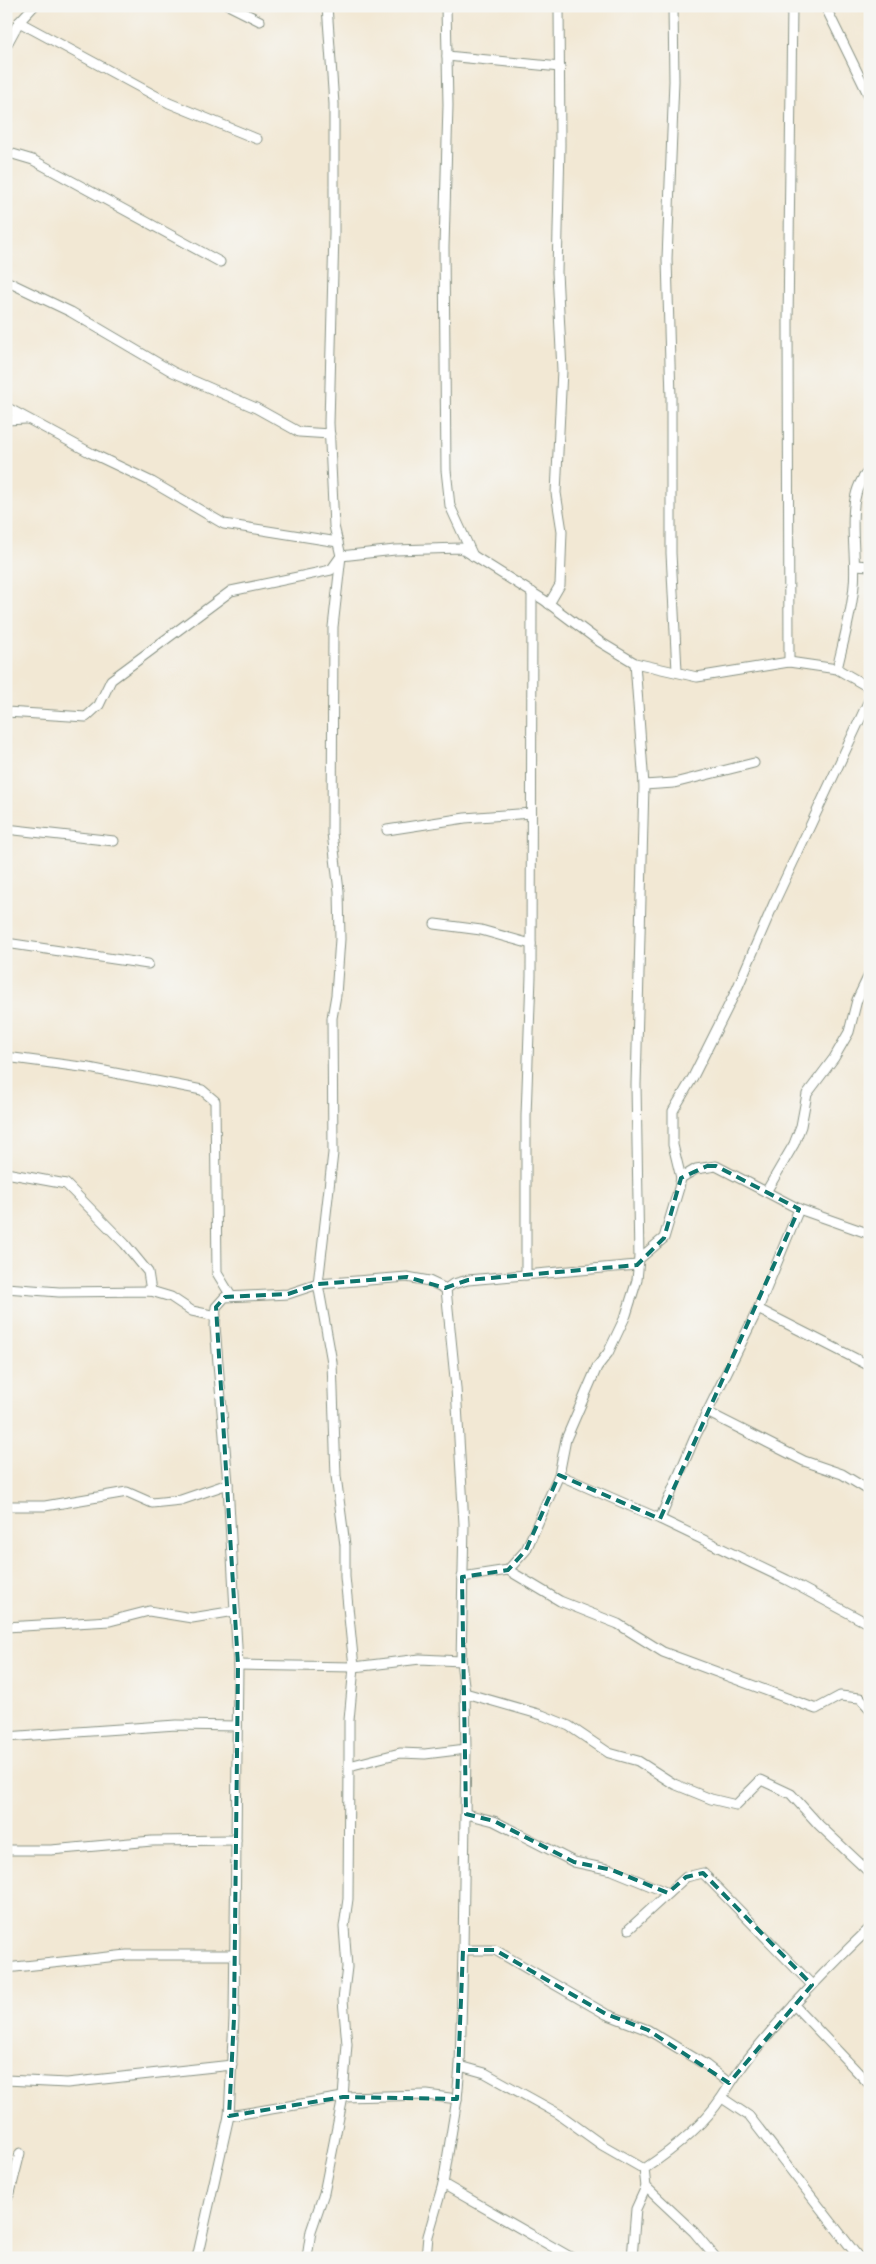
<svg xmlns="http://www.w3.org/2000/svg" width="876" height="2264" font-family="'IM FELL Great Primer',serif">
<rect width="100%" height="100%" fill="#f6f6f2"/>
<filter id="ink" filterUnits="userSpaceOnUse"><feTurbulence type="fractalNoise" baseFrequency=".02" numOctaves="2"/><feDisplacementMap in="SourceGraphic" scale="10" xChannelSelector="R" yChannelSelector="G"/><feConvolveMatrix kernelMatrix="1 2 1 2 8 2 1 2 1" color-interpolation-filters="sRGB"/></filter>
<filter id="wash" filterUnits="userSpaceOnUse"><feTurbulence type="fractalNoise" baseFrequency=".0096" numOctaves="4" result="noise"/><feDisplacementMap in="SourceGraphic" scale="20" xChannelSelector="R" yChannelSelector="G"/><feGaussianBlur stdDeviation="1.12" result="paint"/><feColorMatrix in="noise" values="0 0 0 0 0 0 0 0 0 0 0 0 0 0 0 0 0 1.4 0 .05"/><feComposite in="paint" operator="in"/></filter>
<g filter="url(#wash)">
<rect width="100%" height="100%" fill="#f2e8d4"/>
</g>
<g filter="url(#ink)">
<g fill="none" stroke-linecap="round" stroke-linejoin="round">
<g stroke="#889284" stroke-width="11">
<g id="minor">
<path d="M230,6L260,21"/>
<path d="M327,6L334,104V233L329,423L334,526L341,556L333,627L332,833L339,891L340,939L336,995L332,1018L333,1153L318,1284L332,1362L336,1476L345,1545V1577L354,1667L349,1720V1766"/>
<path d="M446,6L448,105L444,247L446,470L450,506L473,556"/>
<path d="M673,6L674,81L667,259L671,398V553L677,671"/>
<path d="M825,6L870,98"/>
<path d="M19,22L169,103L257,139"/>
<path d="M6,46L19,22L34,6"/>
<path d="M447,56L560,67"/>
<path d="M6,152L33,160L220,262"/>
<path d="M6,281L71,312L173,372L256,408L299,432L330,434"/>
<path d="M6,407L91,453L152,482L224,524L338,542"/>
<path d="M6,420L26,419"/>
<path d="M855,565L870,566"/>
<path d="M549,604L560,585L562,531L556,493L562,370L557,272L560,145L559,6"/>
<path d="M789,662L788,323L792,6"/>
<path d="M635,663L644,785L636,1085L639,1259"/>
<path d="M837,669C843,642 852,613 854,585C858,552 842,494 870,470"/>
<path d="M870,698L774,903L737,989L693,1077L673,1111V1145L681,1178L679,1188L664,1238L639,1259L637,1280L626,1315L608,1353L597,1367L566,1439L559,1475L660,1519L695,1437L758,1309L870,1366"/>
<path d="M6,712L86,717L99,705L111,680L231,591L331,570L341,556L395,550L461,548L544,600L600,642L635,663L697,677L789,662L837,669L870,688"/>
<path d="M644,785L674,783L754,763"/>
<path d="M6,829L114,841"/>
<path d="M387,830L465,818L531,813"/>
<path d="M435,924L481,930L531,944"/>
<path d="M6,943L148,964"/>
<path d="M6,1057L89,1068L202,1090L215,1101L217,1273L231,1296"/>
<path d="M6,1173L66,1184L125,1244L148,1272L151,1291"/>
<path d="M681,1178L696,1169L716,1166L799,1209L870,1234"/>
<path d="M766,1192L794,1144L801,1126L807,1094L834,1058L849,1032L857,1000L870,973"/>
<path d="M526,1275V1116L531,976L532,592"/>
<path d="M6,1288L59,1292L151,1291L171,1297L192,1311L216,1316"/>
<path d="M446,1289L453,1284L468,1280L637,1265"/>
<path d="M758,1309L799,1209"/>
<path d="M707,1412L804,1461L842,1474L870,1491"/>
<path d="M6,1506H45L127,1492L152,1503L181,1500L228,1484"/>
<path d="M660,1519L787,1580L867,1623L870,1621"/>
<path d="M508,1570L560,1601L618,1624L663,1652L816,1709L840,1696L860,1698L870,1709"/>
<path d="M462,1577L508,1570L526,1550L559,1475"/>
<path d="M6,1627L110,1621L149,1611L192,1618L235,1611"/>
<path d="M238,1665L354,1667L420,1659L461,1661"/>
<path d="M465,1693L542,1715L569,1726L609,1753L638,1761L674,1784L711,1799L736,1805L761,1780L791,1794L819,1825L870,1873"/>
<path d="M6,1737L176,1725L237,1726"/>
<path d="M466,1814L494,1821L574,1862L612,1870L668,1893"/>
<path d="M6,1850H51L152,1841L236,1840"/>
<path d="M629,1929L686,1877L703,1873L812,1985"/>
<path d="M463,1950H495L606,2014L648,2030L706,2065L729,2083"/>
<path d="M6,1968L127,1955H233"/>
<path d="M794,2005L870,2085"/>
<path d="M460,2066L485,2073L559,2114L602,2145L644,2169"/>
<path d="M6,2080L67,2083L232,2065"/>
<path d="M722,2098L749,2116L859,2258"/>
<path d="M229,2116L343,2097L427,2095L457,2099"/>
<path d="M443,2184L572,2258"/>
<path d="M646,2187L694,2232L716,2258"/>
<path d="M6,2199L10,2193L20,2153"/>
<path d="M197,2258L229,2116L234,2018L238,1665L228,1484L215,1327L216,1307L225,1297L288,1294L318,1284L407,1277L429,1281L446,1289"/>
<path d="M307,2258L311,2231L324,2193L343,2097L347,2044L343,2000L347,1967L344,1927L348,1899L349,1766L400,1753L425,1754L466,1749"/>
<path d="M426,2258L428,2236L443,2184L457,2099L460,2066L463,1950L466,1749L465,1693L461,1661L464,1524L456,1388L446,1289"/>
<path d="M632,2258L636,2209L646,2187L644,2169C673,2150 702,2127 722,2097C733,2080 743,2063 757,2048C792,2005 830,1966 870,1928"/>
</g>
</g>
<use href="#minor" stroke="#fff" stroke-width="9"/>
</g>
</g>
<path fill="none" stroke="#0f766e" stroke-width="4" stroke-dasharray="10 6" stroke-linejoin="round" d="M707,1166H716L799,1209L660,1519L559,1475L526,1550L508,1570L462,1577L466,1814L494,1821L574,1862L612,1870L668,1893L686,1877L703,1873L812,1985L729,2083L648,2030L606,2014L495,1950H463L457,2099L343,2097L229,2116L234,2018L238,1665L216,1307L225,1297L288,1294L318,1284L407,1277L445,1288L468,1280L637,1265L664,1238L681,1178Z"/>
<rect width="876" height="2264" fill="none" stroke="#f6f6f2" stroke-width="25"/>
</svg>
